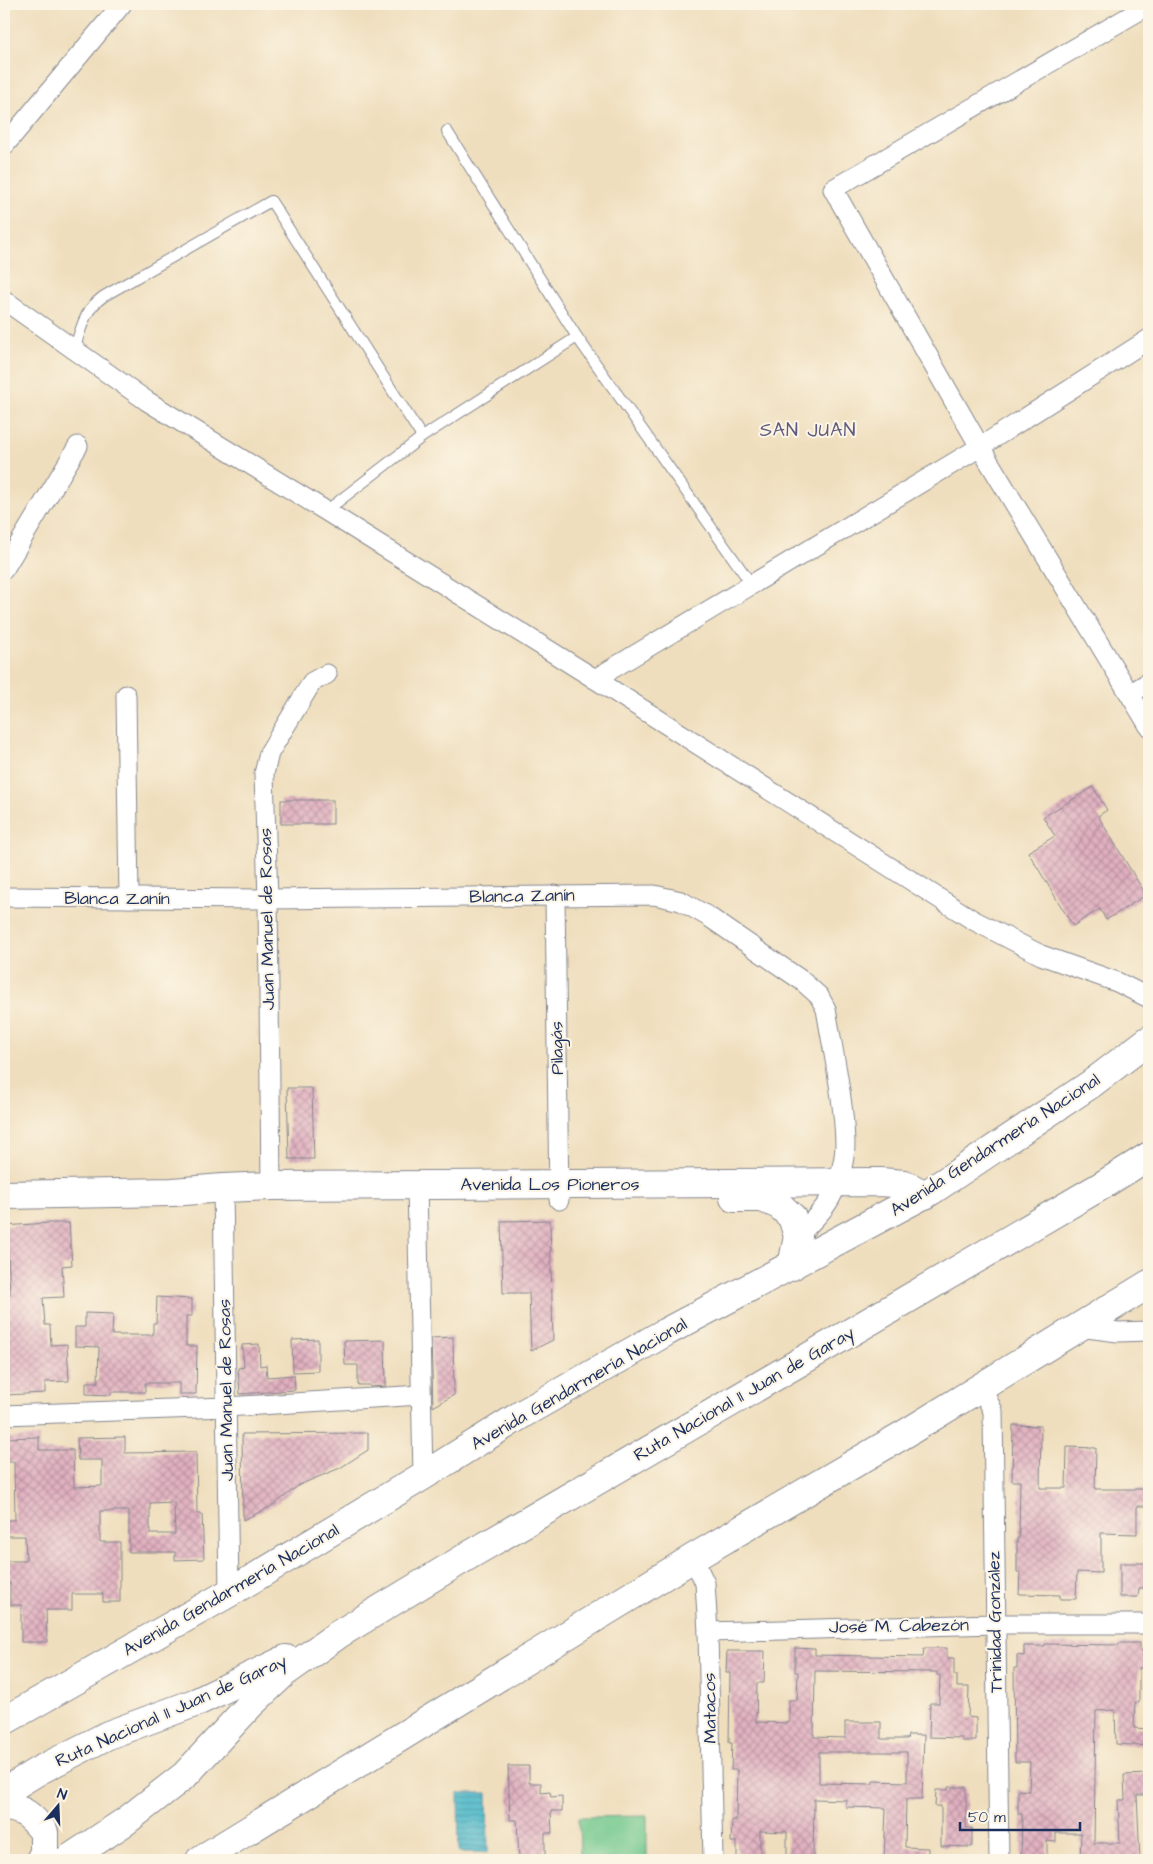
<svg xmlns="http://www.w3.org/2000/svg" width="1153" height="1864" font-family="'Architects Daughter',sans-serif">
<defs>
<pattern id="water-rules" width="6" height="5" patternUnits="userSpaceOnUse" patternTransform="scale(1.25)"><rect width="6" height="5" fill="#4eb9ca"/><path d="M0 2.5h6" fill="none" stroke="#4097a7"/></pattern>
<pattern id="building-cross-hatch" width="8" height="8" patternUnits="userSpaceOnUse" patternTransform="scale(1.25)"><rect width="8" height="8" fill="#e1b0c0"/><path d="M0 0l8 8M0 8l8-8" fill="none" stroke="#b6909f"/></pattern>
</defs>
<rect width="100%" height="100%" fill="#fcf5e5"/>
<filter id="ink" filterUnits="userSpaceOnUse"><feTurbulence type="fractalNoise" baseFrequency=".02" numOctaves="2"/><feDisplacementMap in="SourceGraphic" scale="10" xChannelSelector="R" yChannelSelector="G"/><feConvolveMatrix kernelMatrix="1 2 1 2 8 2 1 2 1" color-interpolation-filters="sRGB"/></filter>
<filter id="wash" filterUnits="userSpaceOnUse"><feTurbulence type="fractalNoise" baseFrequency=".0096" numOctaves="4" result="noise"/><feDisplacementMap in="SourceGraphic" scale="20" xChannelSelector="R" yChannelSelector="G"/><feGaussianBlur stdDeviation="1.12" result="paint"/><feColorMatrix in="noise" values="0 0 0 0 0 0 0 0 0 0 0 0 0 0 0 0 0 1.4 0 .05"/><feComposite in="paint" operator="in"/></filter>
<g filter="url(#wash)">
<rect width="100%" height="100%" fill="#efdebd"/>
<path fill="#72c88d" stroke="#467c76" d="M647,1816V1860H580L579,1817Z"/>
<path fill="url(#water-rules)" stroke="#347494" d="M458,1793H487L488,1852H459Z"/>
<g id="blocks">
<g fill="url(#building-cross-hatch)" fill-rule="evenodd">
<path d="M1093,787L1107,810L1098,816L1146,895L1106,920L1100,909L1073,926L1028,852L1055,836L1043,817Z"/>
<rect x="281" y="800" width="52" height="24"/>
<path d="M287,1088H312L314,1159H289Z"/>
<path d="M550,1220L553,1340L531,1351L529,1293H503L501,1221Z"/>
<path d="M48,1223H69L72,1265L62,1266L64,1297L43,1298L45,1325H50L51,1345L67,1344L69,1381L45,1382V1393L5,1395L4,1372L9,1371L7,1344H6L4,1295H10L8,1251H4V1226Z"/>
<path d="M157,1297L192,1299V1316H186V1346H197L196,1394H179V1383H145V1392H111V1395L86,1394V1382H98L99,1347L75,1346V1327H85V1313L113,1314L112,1335H153V1323H156Z"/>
<path d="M453,1337L454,1395L433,1407L431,1338Z"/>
<path d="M318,1339V1371L293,1372L292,1340Z"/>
<path d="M385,1340L386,1386L370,1387V1385H358V1365H345L344,1341Z"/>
<path d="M259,1344L260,1366L266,1365L267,1377L294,1375L295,1390L240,1394L238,1368L244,1367L242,1345Z"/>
<path d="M1013,1425L1041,1426L1040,1488H1066L1067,1447L1096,1448L1095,1489H1149V1506H1137V1534L1101,1533V1573L1077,1572L1076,1599H1060V1595L1019,1594L1020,1572H1017V1538H1019L1020,1481H1012Z"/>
<path d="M368,1433V1450L340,1468L299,1485L274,1505L243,1520L242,1434Z"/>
<path d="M39,1437V1450H73L74,1487L102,1486V1460H78L77,1438L125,1437V1453L196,1452L197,1514H202L204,1559L175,1560V1552H129V1511H100V1542H120V1602H103V1594H72V1610H46L47,1642H21V1605H10V1583H7L6,1561H26L25,1536H4V1520H15L14,1462H6V1438ZM174,1502L175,1534H150V1503Z"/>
<path d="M1120,1563H1149V1588H1139L1138,1597H1120Z"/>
<path d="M1119,1643H1140V1651H1149V1668H1139V1703L1135,1702L1134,1728L1149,1729V1746L1116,1744L1115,1710L1096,1711L1094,1843H1120L1118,1800H1125L1124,1775L1149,1774V1795H1137L1140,1860H1080L1081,1833H1056V1842L1047,1841V1860H1021L1022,1814H1018V1790L1029,1791L1030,1762H1015L1014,1668H1017V1655L1024,1656V1646H1045V1644L1119,1645Z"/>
<path d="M795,1648L815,1649V1655L923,1657L924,1648H947V1658H954V1675H957V1687H969L968,1717L976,1718V1741H962V1738L929,1737L930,1703H939L940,1675H937V1672L815,1671L814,1737L845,1738V1722H881V1739H907L908,1735H924L922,1799H906L905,1847L928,1848V1860H884L886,1808L846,1807V1800L814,1799L813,1860H787V1832L760,1831V1860H737V1842H731L732,1820H736L737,1770H731L732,1743H729L730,1673H726L727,1651H765L764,1683H757L756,1722L789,1723V1700H797L798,1672H795ZM819,1752H907V1782L873,1781V1784L819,1783Z"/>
<path d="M508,1766H529V1783H541V1793L550,1792L551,1797L562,1796V1811H551L552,1833H545V1857L519,1858L517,1820H510Z"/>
<path d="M948,1787H966V1828H972V1847L941,1846V1806H935L936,1790H948Z"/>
</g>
</g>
</g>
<g filter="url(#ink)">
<use href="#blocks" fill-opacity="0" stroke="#85868e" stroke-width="1"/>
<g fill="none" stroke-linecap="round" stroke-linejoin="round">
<g stroke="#85868e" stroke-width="12">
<g id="service">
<path d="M447,131L577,337"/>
<path d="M74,350C82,327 83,311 104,296L271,201L422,437"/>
<path d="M326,511L422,437L577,337L752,585"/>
</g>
</g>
<g stroke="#85868e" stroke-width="21">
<g id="minor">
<path d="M1149,5L833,189L980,447L1149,726"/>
<path d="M4,146L122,4"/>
<path d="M4,300L147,401L326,511L595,679L973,920L1041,955L1117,982L1149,998"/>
<path d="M4,569L78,446"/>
<path d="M595,679L980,447L1149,339"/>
<path d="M1130,694L1149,682"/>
<path d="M126,695L129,898"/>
<path d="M555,895L559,1200"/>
<path d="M4,897L268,899L654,895L681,901L709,917L801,980L819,996L826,1009C833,1051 844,1101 845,1143C845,1159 840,1180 832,1195C825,1210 810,1223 798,1236"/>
<path d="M417,1185L423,1476"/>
<path d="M271,1186L268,899L264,774L269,753L312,682L327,674"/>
<path d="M223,1188L229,1593"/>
<path d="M1079,1327L1118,1332L1149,1331"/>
<path d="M981,1387L993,1411L999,1860"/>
<path d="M4,1415L226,1407L421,1395"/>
<path d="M693,1558L705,1583L708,1632L713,1860"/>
<path d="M708,1632L995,1624H1149"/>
</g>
</g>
<g stroke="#85868e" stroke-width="30">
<g id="secondary">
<path d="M4,1195L172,1192L223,1188L271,1186L881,1182L904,1184L925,1195"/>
<path d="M734,1198H762L779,1205L792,1217L798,1236L792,1266"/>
<path d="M4,1721L229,1593L423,1476L524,1413L666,1332L931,1191L1091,1084L1149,1040"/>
<path d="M200,1860L693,1558L908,1432L1149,1284"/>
</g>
</g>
<g stroke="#85868e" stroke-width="30">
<g id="trunk">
<path d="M4,1792L38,1771L108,1735L197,1702L286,1659"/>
<path d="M4,1807C24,1808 32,1817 44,1832V1853L40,1860"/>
<path d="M67,1860L126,1821L185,1775L251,1704L284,1673L339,1634L468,1556L1101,1186L1149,1156"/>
</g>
</g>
<use href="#service" stroke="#fff" stroke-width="10"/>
<use href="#minor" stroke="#fff" stroke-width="19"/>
<use href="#secondary" stroke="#fff" stroke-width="28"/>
<use href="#trunk" stroke="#fff" stroke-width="28"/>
</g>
</g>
<g text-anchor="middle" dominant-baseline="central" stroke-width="4" stroke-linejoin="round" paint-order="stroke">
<g font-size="18" fill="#1b2f5e" stroke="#fcf5e5">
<text transform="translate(522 896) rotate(-1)">Blanca Zanín</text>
<text x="117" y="898">Blanca Zanín</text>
<text transform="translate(267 919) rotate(-91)">Juan Manuel de Rosas</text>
<text transform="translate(557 1048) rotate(-91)">Pilagás</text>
<text transform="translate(995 1145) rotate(-33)">Avenida Gendarmería Nacional</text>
<text x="550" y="1184">Avenida Los Pioneros</text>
<text transform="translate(579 1384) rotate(-30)">Avenida Gendarmería Nacional</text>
<text transform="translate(226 1390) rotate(-91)">Juan Manuel de Rosas</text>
<text transform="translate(744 1394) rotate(-30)">Ruta Nacional 11 Juan de Garay</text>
<text transform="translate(231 1590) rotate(-30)">Avenida Gendarmería Nacional</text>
<text transform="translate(995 1622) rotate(-91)">Trinidad González</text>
<text transform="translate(899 1626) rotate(-1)">José M. Cabezón</text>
<text transform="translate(710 1708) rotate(-91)">Matacos</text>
<text transform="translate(171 1711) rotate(-24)">Ruta Nacional 11 Juan de Garay</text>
</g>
<g font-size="19" letter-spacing="1" fill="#605c80" stroke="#fcf5e5">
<text x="808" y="430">SAN JUAN</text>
</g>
</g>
<rect width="1153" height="1864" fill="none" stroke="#fcf5e5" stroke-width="20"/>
<g transform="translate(58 1806) rotate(19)" stroke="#fcf5e5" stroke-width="4" paint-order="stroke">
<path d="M0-4L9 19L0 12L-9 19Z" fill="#1b2f5e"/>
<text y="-8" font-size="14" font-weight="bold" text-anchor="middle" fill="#1b2f5e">N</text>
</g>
<path d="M960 1822v8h120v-8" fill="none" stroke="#1b2f5e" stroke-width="2.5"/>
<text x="968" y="1822" font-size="15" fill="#1b2f5e" stroke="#fcf5e5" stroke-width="4" paint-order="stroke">50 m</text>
</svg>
